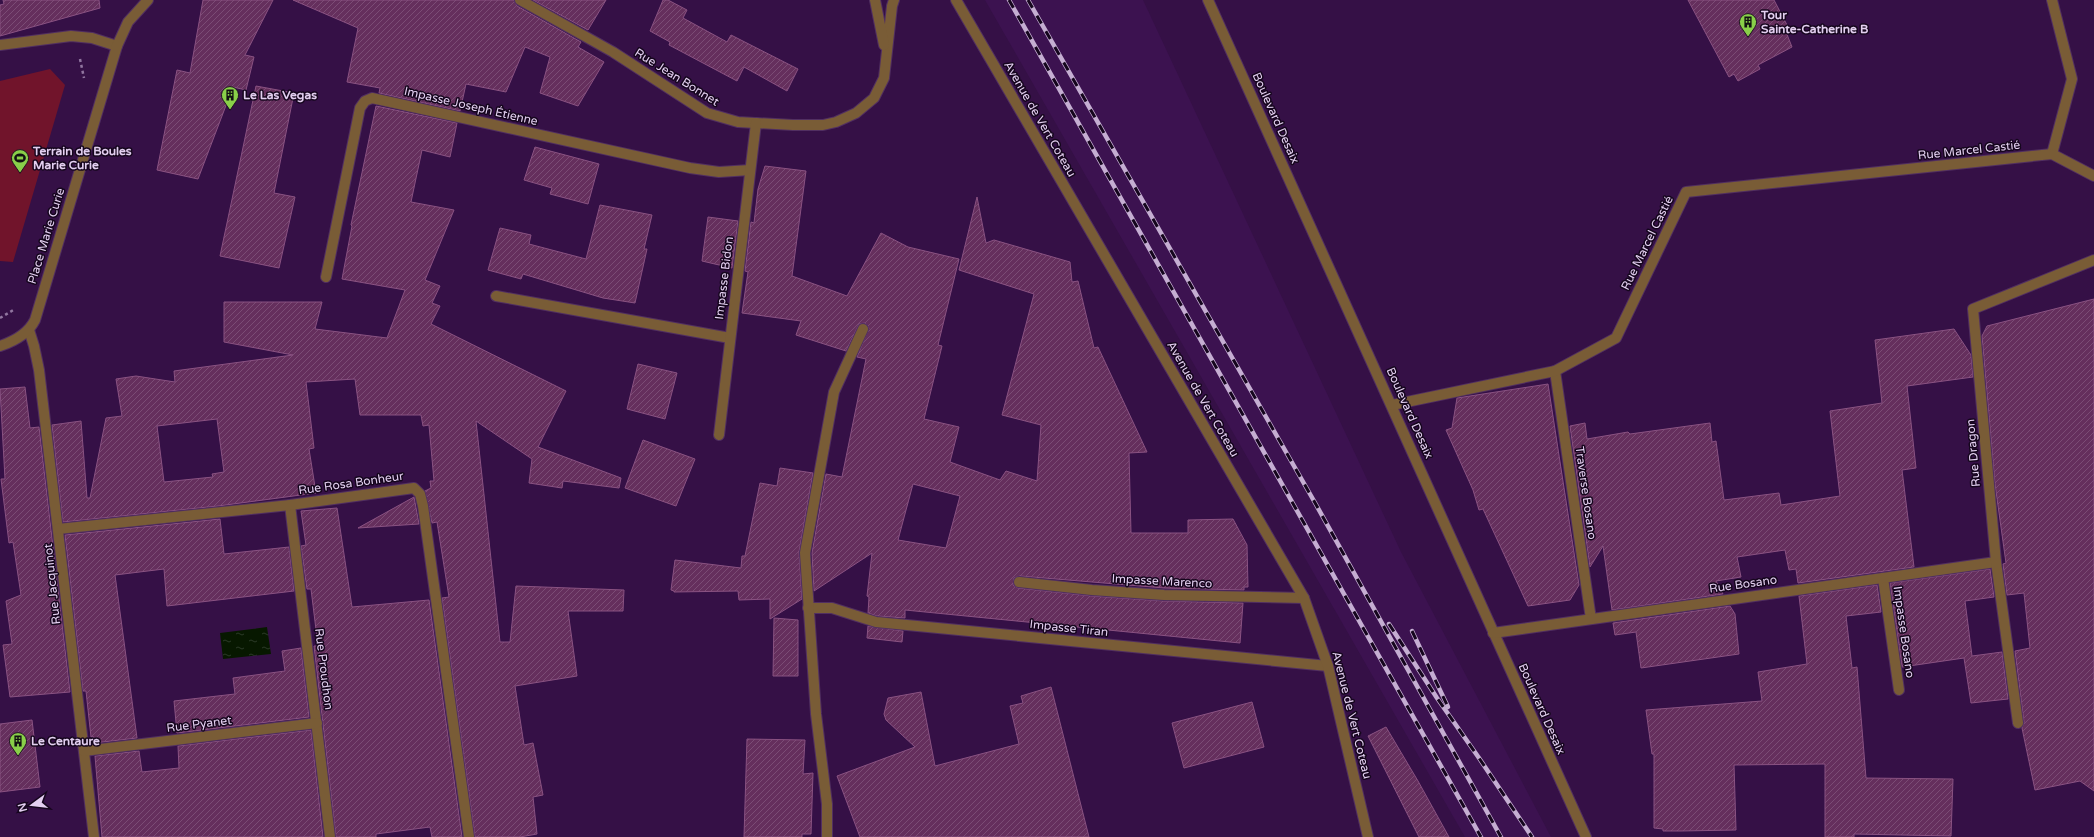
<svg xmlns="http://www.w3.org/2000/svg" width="2094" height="837" font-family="'Varela Round',sans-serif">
<defs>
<pattern id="water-ripples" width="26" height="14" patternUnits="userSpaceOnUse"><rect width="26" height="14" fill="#071800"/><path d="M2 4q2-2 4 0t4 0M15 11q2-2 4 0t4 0" fill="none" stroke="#2b3926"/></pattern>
<pattern id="building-hatch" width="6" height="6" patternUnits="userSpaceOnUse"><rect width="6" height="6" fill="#652f5d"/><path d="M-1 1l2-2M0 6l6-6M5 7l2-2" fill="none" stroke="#7b4c75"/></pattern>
</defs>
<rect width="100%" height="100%" fill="#351046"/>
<path fill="#3c1250" d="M985,0H1143L1401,552L1551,837H1465Z"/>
<path fill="#71142b" d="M50,69L65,85L13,262L0,261V81Z"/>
<path fill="url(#water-ripples)" d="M267,627L271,654L223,659L220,633Z"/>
<g fill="url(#building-hatch)" stroke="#8a5282" fill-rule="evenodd">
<path d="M3,0H99L100,8L0,36V5L4,4Z"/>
<path d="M203,0H273L245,55L254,57L246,90L233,87L198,179L157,170L177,70L190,73Z"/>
<path d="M293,0H514L517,6L581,42L578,47L604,62L578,106L540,93L550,57L525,47L506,92L466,84L460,111L379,93L380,88L347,82L358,28Z"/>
<path d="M533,0H606L588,30Z"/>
<path d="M663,0H668L687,10L683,18L727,42L731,35L798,69L787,91L744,67L737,81L669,45L670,42L650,31Z"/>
<path d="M1688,0H1774L1787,25L1784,27L1792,47L1758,65L1760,69L1738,81L1734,74L1729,77Z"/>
<path d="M256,86L294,93L274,193L295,197L279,268L220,256Z"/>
<path d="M376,106L457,123L450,157L422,150L411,202L454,210L425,280L440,286L432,303L440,306L431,324L566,391L538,447L621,478L619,488L563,481L562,488L529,483L532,459L476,421L500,642H510L516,586L624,590L623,611H568L577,676L515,686L524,745L533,743L543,795L533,797L537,834L520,837H475L442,598L449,597L437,522L432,523L425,491L431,488L430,481H434L429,425L423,426L421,415H360L355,379L306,382L314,448L309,449L316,493L218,506L63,522L52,425L81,421L87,498H90L106,418L122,416L116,379L136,376L175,382L174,371L293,355L224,342V302H322L315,329L387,338L405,290L342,279L352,226L351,225ZM217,419L224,472L212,474L213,477L164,482L157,426Z"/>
<path d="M535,147L599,164L588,204L550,194L552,188L524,180Z"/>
<path d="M765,166L806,171L792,276L847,296L881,233L908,247L959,259L938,345L942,346L924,419L959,427L950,462L1000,480L1006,471L1037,481L1041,425L1002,415L1034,294L959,270L977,197L986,243L994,240L1070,262L1072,282L1078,281L1094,348L1098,347L1147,452L1129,453L1131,533H1188V520L1233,519L1247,545L1248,587H1244V590L1164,588L1020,576L1014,578L1013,585L1018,588L1092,596L1164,601L1243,603L1240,643L905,610V618L877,616L868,613L869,597L867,596L872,553L814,591L812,553L826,474L842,477L866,359L857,357L869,328L865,323L859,324L846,351L796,335L801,321L742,313L748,272L745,271L751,222L754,223L758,189ZM913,484L960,496L946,548L898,540Z"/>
<path d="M600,205L652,215L644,249H647L635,303L603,298L523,274L521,279L488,270L500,228L531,235L529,244L586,259Z"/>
<path d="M708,217L738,221L732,268L702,261Z"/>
<path d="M2094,299V791L2080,781L2035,790L2022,728L2024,722L2015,651L2030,648L2024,593L2007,595L2003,564L2006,563L1995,484L1982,336L1987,326Z"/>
<path d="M1954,329L1971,355L1973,377L1907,386L1916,468L1902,470L1914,567L1798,583L1796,569L1789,570L1785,550L1737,557L1741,577L1716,581L1723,594L1612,610L1603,546L1590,567L1570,426L1585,423L1587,439L1628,432L1630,434L1710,423L1712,442L1716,441L1724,500L1779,493L1781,505L1840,496L1830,411L1882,403L1875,340Z"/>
<path d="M638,364L677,373L665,419L627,409Z"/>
<path d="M1548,384L1579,585L1570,600L1528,606L1483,509L1479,510L1473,490L1446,430L1452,428L1457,398Z"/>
<path d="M25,387L30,428L39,427L70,692L10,697L3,645L12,644L6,601L21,595L13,542L9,543L1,479H5L0,389Z"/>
<path d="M643,440L695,459L676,506L625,488Z"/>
<path d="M780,468L813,473L799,552L802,599L770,619V599L739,600L738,591L674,592V591L671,590L675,560L741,568L742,556H745L760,483L777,486Z"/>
<path d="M414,497L419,524L358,528Z"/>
<path d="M337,508L352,607L429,600L462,837H432L430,827L376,834V837H336L314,646H318L311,589H307L301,546L306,545L301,511Z"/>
<path d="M220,519L224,554L289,547L294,591L167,606L164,569L115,575L137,738L94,743L93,736L91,737L86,691H83L65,535Z"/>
<path d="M1990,569L1994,597L1965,601L1972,656L2002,652L2008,699L1971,703L1964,658L1902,667L1890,583Z"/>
<path d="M1877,585L1881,612L1846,616L1852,668L1857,667L1866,778L1953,779L1951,836L1854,834V837H1825V764L1734,765L1736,830L1681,831H1663V829L1654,828V754H1652L1646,710L1762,701L1758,672L1807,664L1799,596Z"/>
<path d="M1730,606L1735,614L1739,654L1641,668L1636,632L1615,635L1613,623Z"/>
<path d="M774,618L798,620V676H773Z"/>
<path d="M868,626L903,631L902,642L867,638Z"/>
<path d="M301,648L309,717L177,733L174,701L235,694L233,678L285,671L282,651Z"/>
<path d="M1051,687L1089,837H860L837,776L915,747L886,720L884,714L888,698L921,692L935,766L1019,744L1010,706L1023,703L1021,696Z"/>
<path d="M1252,702L1264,747L1184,768L1172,723Z"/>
<path d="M32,720L40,787L0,792V724Z"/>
<path d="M1386,727L1418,781L1449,837H1419L1368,736Z"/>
<path d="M311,730L323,837H102L95,756L139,751L142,772L179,768L178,746Z"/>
<path d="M747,739L805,740L803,774L813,773L811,834H802V837H744Z"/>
</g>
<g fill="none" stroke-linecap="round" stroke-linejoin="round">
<g stroke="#512f61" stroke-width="12">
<g id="service">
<path d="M2052,0L2072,79L2052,154"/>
<path d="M496,296L730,338"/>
</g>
</g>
<g stroke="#512f61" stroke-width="12">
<g id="minor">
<path d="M520,0L613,52L707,113L738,122L793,125H823L836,122L856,113L874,98L884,78L892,6L894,0"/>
<path d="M875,0L884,45"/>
<path d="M1208,0L1586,837"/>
<path d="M0,45L71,36L92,38L117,46"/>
<path d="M326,277L360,108L365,101L372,98L690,168L719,172L750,170"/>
<path d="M29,330L34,346L39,370L94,837"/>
<path d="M0,346C15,341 28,334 35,320L117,46L128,22L148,0"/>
<path d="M1555,371L1591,619"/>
<path d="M1392,405L1555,371L1616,338L1686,192L2052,154L2094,176"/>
<path d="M719,435L756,123"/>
<path d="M290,505L330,837"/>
<path d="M58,529L290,505L414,488L420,494L423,506L469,837"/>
<path d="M1883,578L1899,690"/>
<path d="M1019,582L1092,590L1164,595L1304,598"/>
<path d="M808,608H832L876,622L1328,666"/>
<path d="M1493,633L1996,562"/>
<path d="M2018,723L1996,562L1973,309L2094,260"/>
<path d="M84,751L317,723"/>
<path d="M827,837V804L816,714L805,553L834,392L863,329"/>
</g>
</g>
<g stroke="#512f61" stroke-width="12">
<path id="tertiary" d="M956,0L1304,598L1328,666L1368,837"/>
</g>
<g stroke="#9176a0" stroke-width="2.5" stroke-dasharray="3 3" stroke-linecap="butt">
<path d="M80,59L84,78"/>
<path d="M0,318L15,309"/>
</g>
<use href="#service" stroke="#795c36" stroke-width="10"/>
<use href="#minor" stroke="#795c36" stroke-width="10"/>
<use href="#tertiary" stroke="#795c36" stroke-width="10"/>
<g stroke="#c5aed2" stroke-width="4.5">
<g id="rail">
<path d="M1009,0L1481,837"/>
<path d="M1028,0L1314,501L1501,837"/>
<path d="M1389,624L1437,698L1479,758L1532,837"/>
<path d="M1412,631L1448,707"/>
</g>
</g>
<use href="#rail" stroke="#15061d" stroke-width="3" stroke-dasharray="9" stroke-linecap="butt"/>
</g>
<defs>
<g id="building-pin" transform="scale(0.9)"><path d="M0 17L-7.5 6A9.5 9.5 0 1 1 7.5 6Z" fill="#89cf49" stroke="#15061d"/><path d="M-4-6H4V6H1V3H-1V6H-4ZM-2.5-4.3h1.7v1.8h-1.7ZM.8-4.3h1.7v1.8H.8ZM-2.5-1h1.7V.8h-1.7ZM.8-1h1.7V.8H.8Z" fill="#111"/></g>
<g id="stadium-pin" transform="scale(0.9)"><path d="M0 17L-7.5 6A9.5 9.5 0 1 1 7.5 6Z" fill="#89cf49" stroke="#15061d"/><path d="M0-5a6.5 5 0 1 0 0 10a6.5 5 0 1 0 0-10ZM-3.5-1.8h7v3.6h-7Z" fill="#111"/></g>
</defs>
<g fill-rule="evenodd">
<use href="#building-pin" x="1748" y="22"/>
<use href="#building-pin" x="230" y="95"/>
<use href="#stadium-pin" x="20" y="158"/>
<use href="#building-pin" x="18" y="741"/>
</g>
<g text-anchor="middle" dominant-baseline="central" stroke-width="3" stroke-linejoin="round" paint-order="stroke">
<g font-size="12" font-weight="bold" fill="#e3cff0" stroke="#15061d" text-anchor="start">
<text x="1761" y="15">Tour<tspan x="1761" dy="14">Sainte-Catherine B</tspan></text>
<text x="243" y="95">Le Las Vegas</text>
<text x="33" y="151">Terrain de Boules<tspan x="33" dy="14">Marie Curie</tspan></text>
<text x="31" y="741">Le Centaure</text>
</g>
<g font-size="12" fill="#e3cff0" stroke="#15061d">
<text transform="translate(677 77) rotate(32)">Rue Jean Bonnet</text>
<text transform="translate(471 106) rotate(13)">Impasse Joseph Étienne</text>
<text transform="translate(1276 118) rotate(66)">Boulevard Desaix</text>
<text transform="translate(1040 119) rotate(60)">Avenue de Vert Coteau</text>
<text transform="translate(1969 150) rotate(-6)">Rue Marcel Castié</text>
<text transform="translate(46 236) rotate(-73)">Place Marie Curie</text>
<text transform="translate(1647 243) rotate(-64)">Rue Marcel Castié</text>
<text transform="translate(724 278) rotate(-83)">Impasse Bidon</text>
<text transform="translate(1203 399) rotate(60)">Avenue de Vert Coteau</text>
<text transform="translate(1410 413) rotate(66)">Boulevard Desaix</text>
<text transform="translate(1973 453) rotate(-95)">Rue Dragon</text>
<text transform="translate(351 483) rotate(-8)">Rue Rosa Bonheur</text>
<text transform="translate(1586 493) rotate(82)">Traverse Bosano</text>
<text transform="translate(1162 581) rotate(3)">Impasse Marenco</text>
<text transform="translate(52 584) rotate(-96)">Rue Jacquinot</text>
<text transform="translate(1743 584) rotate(-8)">Rue Bosano</text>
<text transform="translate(1069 628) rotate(6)">Impasse Tiran</text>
<text transform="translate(1904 632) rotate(82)">Impasse Bosano</text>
<text transform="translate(324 669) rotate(83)">Rue Proudhon</text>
<text transform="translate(1542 709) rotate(66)">Boulevard Desaix</text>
<text transform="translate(1352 715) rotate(76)">Avenue de Vert Coteau</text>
<text transform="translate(199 724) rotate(-7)">Rue Pyanet</text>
</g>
</g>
<g transform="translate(32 805) rotate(255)" stroke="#15061d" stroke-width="3" paint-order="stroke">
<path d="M0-3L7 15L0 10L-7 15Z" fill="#e3cff0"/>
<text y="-6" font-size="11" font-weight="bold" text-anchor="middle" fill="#e3cff0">N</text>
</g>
</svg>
